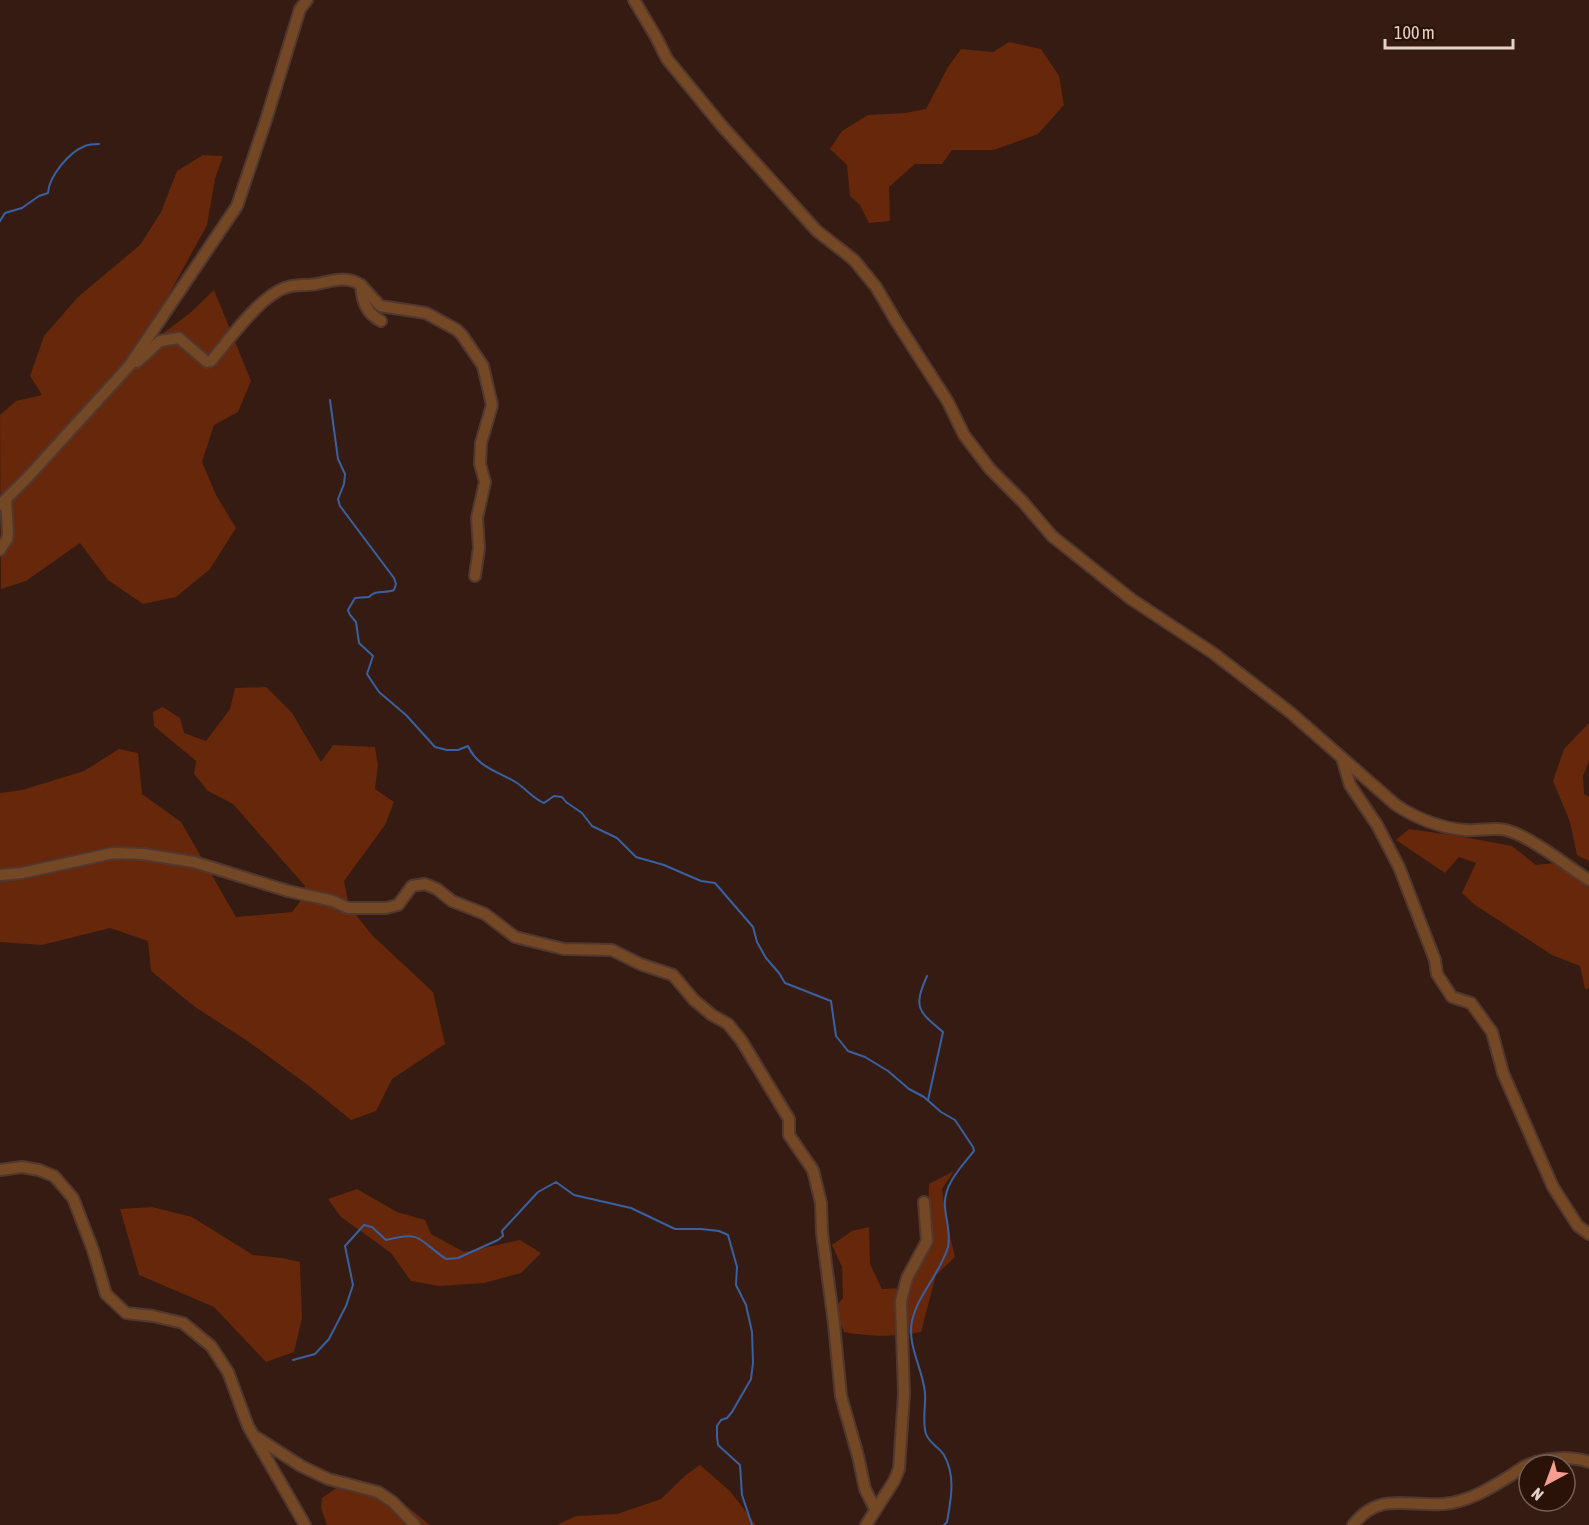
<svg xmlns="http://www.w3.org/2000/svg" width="1589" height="1525" font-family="'Asap Condensed',sans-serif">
<rect width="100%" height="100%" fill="#351b11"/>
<g fill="#66270b">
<path d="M1009,42L1041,49L1059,76L1064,105L1038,134L994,150H952L942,164H915L889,187L890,221L869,223L860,205L850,196L847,165L830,149L842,131L868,115L905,113L926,109L948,67L961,49L993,52Z"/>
<path d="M203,155L223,156L215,179L207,225L137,353L190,313L214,290L251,381L238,412L214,425L202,462L216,495L236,528L210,569L176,597L143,604L108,580L80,543L26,581L1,589L0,415L16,401L42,395L30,376L44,336L78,297L140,245L161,212L177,171Z"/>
<path d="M266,687L292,713L321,762L333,745L375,747L378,765L375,789L394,802L385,825L344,881L349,906L372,935L433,992L445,1044L392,1079L376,1111L351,1120L309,1086L246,1040L195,1007L151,971L148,941L110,928L42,945L0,942V793L22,790L84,771L119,749L138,753L142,794L181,822L236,917L292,912L302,899L305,886L233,804L208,791L194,774L196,761L154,726L153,712L163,707L180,718L184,733L206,741L230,709L235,688Z"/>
<path d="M1589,723V761L1583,776L1584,794L1589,797V861L1577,855L1570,822L1553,781L1564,749Z"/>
<path d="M1409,829L1459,836L1512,846L1536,865L1564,862L1589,874V988L1585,989L1580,966L1552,955L1475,905L1462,893L1476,863L1459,857L1445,873L1396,840Z"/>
<path d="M954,1171L942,1189L947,1224L955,1257L936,1275L921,1332C892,1337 873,1337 844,1332L834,1309L843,1298L842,1267L832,1245L852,1231L869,1227L870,1264L882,1289L909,1288C925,1248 928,1226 929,1184Z"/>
<path d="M357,1189L397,1212L425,1220L431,1234L464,1252L520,1240L541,1253L521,1273L484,1283L439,1286L411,1281L391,1253L341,1217L328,1199Z"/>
<path d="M152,1207L192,1217L253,1255L282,1258L300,1262L302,1318L294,1352L266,1362L214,1307L139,1275L120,1209Z"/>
<path d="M700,1465L730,1491L756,1525H557L576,1516L617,1514L661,1499L686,1475Z"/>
<path d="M343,1483L383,1487L430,1525H327L321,1508L322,1498Z"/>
</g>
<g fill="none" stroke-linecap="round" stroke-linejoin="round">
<g stroke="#3961a2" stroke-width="2">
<path d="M0,221L5,213L22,208L39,196L48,193C49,176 69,152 85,146C89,144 95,144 99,144"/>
<path d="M330,400L338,459L345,474L344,484L338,499L340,506L394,578L396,584L394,590C385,594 376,589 369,597L355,598L348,610L350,615L356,622L359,643L373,656L367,674L379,692L406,715L435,747L447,750H458L468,746C478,768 498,771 517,783C526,789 534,799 544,803L554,796L562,797L566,802L582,813L592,826L617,838L636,857L664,865L701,881L715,883L753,927L757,942L766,958L779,973L785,983L831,1001L836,1036L848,1051L865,1057L888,1071L909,1089L924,1097L941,1112L955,1120L973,1147L974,1151C961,1167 943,1185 945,1207C946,1220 951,1234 948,1247C940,1274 918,1294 912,1321C907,1346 923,1369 925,1393C926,1405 922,1422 926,1434C929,1443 939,1447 944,1455C956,1476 951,1499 947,1522L944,1525"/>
<path d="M927,976C913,1008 918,1011 943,1032L928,1100"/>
<path d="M293,1360L315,1354L329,1339L346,1306L353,1285L345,1246L364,1225L372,1227L386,1240C422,1230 418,1240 446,1259L458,1258L498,1240L503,1236L502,1231L538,1192L556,1182L574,1195L631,1208L675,1229H701L719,1231L728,1235L737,1267L736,1285L746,1305L752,1332L753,1363L751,1379L732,1412L727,1418L721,1420L717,1426V1437L718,1445L740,1465L742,1495L752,1525"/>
</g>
<g stroke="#51382f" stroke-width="14">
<g id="minor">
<path d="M634,0L656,37L667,59L722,126L817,231L854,260L876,287L896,321L948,402L964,435L990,469L1023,502L1052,536L1131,599L1213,653L1291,713L1396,805C1416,818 1441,828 1465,830C1479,831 1493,827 1506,830C1530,836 1567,866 1589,880"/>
<path d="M361,285L380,306L426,313L457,330L462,335L483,366L492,405L481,443L480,464L485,482L477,518L479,548L475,576"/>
<path d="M137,362L160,341L179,338L207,362L211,361C229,340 262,293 288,287C298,284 307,286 316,284C332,281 347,275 361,285C362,301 366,313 381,321"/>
<path d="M0,505L28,477L129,366L237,206L266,120L300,9L307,0"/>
<path d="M0,550L7,539L8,534L6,499"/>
<path d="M1342,758L1350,785L1377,825L1399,867L1435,960L1437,974L1452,997L1471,1003L1492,1032L1503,1073L1553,1187L1578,1226L1589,1234"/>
<path d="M0,875L22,873L113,853L143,854L194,862L288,891L333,901L348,908H386L398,905L412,886L425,884L437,889L452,901L485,914L515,937L564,949L612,950L640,964L673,975L694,1000L712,1015L728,1024L741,1040L789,1119V1135L813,1170L821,1203L822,1233L834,1324L841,1396L858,1456L865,1489L875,1509"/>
<path d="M0,1170L22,1167L39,1170L54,1176L73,1198L93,1250L106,1294L126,1313L153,1316L183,1323L211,1346L228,1372L248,1426L305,1525"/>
<path d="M256,1437L301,1466L328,1479L378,1492L393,1502L415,1525"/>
<path d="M866,1525L894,1481L899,1469L904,1394L901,1301L907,1278L927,1241L924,1202"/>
<path d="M1353,1525C1379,1491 1407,1507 1443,1504C1468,1502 1489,1489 1510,1476C1516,1472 1523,1466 1530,1464C1547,1457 1572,1456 1589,1462"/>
</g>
</g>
<use href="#minor" stroke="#744725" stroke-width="10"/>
</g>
<g transform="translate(1547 1483) rotate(221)"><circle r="28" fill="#2b1208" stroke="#755f56" stroke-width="1.5"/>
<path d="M0-4.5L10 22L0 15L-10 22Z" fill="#f59d8f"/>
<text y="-9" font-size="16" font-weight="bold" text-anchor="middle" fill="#e4d2cb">N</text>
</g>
<path d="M1385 39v9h128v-9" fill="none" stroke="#e4d2cb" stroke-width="3"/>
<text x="1394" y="39" font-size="18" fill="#e4d2cb" stroke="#2b1208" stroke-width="4.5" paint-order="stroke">100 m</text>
</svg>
